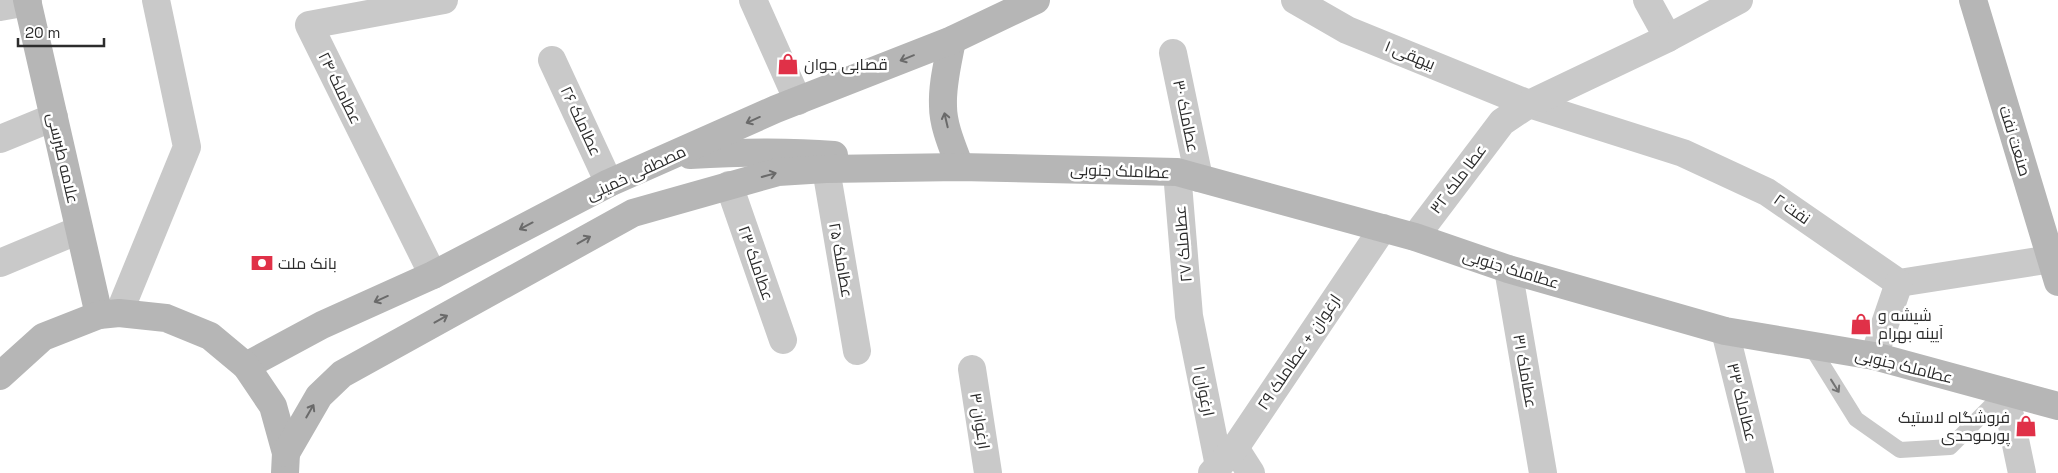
<svg xmlns="http://www.w3.org/2000/svg" width="2058" height="473" font-family="'Space Grotesk',Cairo,sans-serif">
<rect width="100%" height="100%" fill="#fff"/>
<g fill="none" stroke-linecap="round" stroke-linejoin="round">
<path stroke="#c9c9c9" stroke-width="16" d="M1810,345L1856,419L1900,450L1950,447L2005,392"/>
<g stroke="#c9c9c9" stroke-width="28">
<path d="M753,0L798,101"/>
<path d="M1295,0L1347,30L1529,104L1683,153L1767,192L1899,283L2058,258"/>
<path d="M1647,0L1668,38"/>
<path d="M0,7L28,2"/>
<path d="M1173,53L1199,178"/>
<path d="M552,60L609,183"/>
<path d="M0,139L54,117"/>
<path d="M826,169L857,351"/>
<path d="M1177,172L1189,316L1219,466"/>
<path d="M729,185L783,340"/>
<path d="M1415,237L1502,122L1529,104L1668,38L1739,0"/>
<path d="M0,263L79,230"/>
<path d="M1508,269L1543,473"/>
<path d="M433,275L309,25L444,0"/>
<path d="M119,313L187,147L156,0"/>
<path d="M1725,331L1760,473"/>
<path d="M1874,356L1899,283"/>
<path d="M972,369L988,473"/>
<path d="M2005,392L2022,473"/>
<path d="M1235,448L1251,473"/>
<path d="M1212,473L1235,448L1383,228"/>
</g>
<g stroke="#b6b6b6" stroke-width="28">
<path d="M27,0L99,315"/>
<path d="M1973,0L2058,282"/>
<path d="M952,40C948,62 942,84 943,106C943,126 953,148 960,167"/>
<path d="M690,155C739,152 786,151 834,155"/>
<path d="M246,366L322,325L433,275L609,183L776,109L952,40L1036,0"/>
<path d="M0,376L43,337L99,315L119,313L166,318L210,336L246,366L273,406L286,453L285,473"/>
<path d="M286,453L319,396L342,374L633,213L778,172L826,169L960,167L1177,172L1415,237L1508,269L1725,331L1874,356L2058,406"/>
</g>
</g>
<defs><path id="oneway-shaft" d="M-6 0H5M1.5-3L5.5 0L1.5 3" fill="none" stroke-width="1.6" stroke-linecap="round" stroke-linejoin="round" transform="scale(1.25)"/></defs>
<g stroke="#6a6a6a">
<use href="#oneway-shaft" transform="translate(907 58) rotate(158)"/>
<use href="#oneway-shaft" transform="translate(753 120) rotate(156)"/>
<use href="#oneway-shaft" transform="translate(946 120) rotate(-103)"/>
<use href="#oneway-shaft" transform="translate(769 175) rotate(-15)"/>
<use href="#oneway-shaft" transform="translate(526 226) rotate(152)"/>
<use href="#oneway-shaft" transform="translate(584 240) rotate(-29)"/>
<use href="#oneway-shaft" transform="translate(381 299) rotate(156)"/>
<use href="#oneway-shaft" transform="translate(441 319) rotate(-29)"/>
<use href="#oneway-shaft" transform="translate(310 411) rotate(-60)"/>
</g>
<use stroke="#737373" href="#oneway-shaft" transform="translate(1835 386) rotate(58)"/>
<defs>
<g id="shop-bare" transform="scale(1.725)"><path d="M-5-2.5h2.3a2.7 3.5 0 0 1 5.4 0H5L5.5 6h-11ZM-1.5-2.5h3a1.5 2.3 0 0 0-3 0Z" fill="#e03148" stroke="#fff" stroke-width="2.5" paint-order="stroke"/></g>
<g id="bank-bare" transform="scale(1.725)"><path d="M-6-4H6V4H-6ZM0-2.3a2.3 2.3 0 1 0 0 4.6a2.3 2.3 0 1 0 0-4.6Z" fill="#e03148" stroke="#fff" stroke-width="2.5" paint-order="stroke"/></g>
</defs>
<g fill-rule="evenodd">
<use href="#shop-bare" x="788" y="64"/>
<use href="#bank-bare" x="262" y="263"/>
<use href="#shop-bare" x="1861" y="324"/>
<use href="#shop-bare" x="2026" y="426"/>
</g>
<g text-anchor="middle" dominant-baseline="central" stroke-width="5" stroke-linejoin="round" paint-order="stroke">
<g font-size="16" fill="#2c2c2c" stroke="#fff">
<text transform="translate(1410 55) rotate(22)">بیهقی ۱</text>
<text transform="translate(340 88) rotate(64)">عطاملک ۲۴</text>
<text transform="translate(1186 116) rotate(78)">عطاملک ۳۰</text>
<text transform="translate(581 121) rotate(65)">عطاملک ۲۶</text>
<text transform="translate(2015 141) rotate(73)">صنعت نفت</text>
<text transform="translate(63 158) rotate(77)">علامه طبرسی</text>
<text transform="translate(1120 171) rotate(2)">عطاملک جنوبی</text>
<text transform="translate(636 173) rotate(-25)">مصطفی خمینی</text>
<text transform="translate(1458 179) rotate(-53)">عطا ملک ۳۲</text>
<text transform="translate(1792 209) rotate(35)">نفت ۲</text>
<text transform="translate(1183 244) rotate(-95)">عطاملک ۲۷</text>
<text transform="translate(841 260) rotate(80)">عطاملک ۲۵</text>
<text transform="translate(756 263) rotate(71)">عطاملک ۲۳</text>
<text transform="translate(1511 269) rotate(17)">عطاملک جنوبی</text>
<text transform="translate(1299 352) rotate(-56)">ارغوان + عطاملک ۲۹</text>
<text transform="translate(1904 366) rotate(14)">عطاملک جنوبی</text>
<text transform="translate(1525 371) rotate(80)">عطاملک ۳۱</text>
<text transform="translate(1204 391) rotate(79)">ارغوان ۱</text>
<text transform="translate(1742 402) rotate(76)">عطاملک ۳۳</text>
<text transform="translate(980 421) rotate(81)">ارغوان ۳</text>
</g>
<g font-size="16" fill="#2c2c2c" stroke="#fff" text-anchor="start">
<text x="804" y="64">قصابی جوان</text>
<text x="278" y="263">بانک ملت</text>
<text x="1878" y="315">شیشه و<tspan x="1878" dy="18">آیینه بهرام</tspan></text>
<text x="2010" y="417" text-anchor="end">فروشگاه لاستیک<tspan x="2010" dy="18">پورموحدی</tspan></text>
</g>
</g>
<path d="M18 38v8h86v-8" fill="none" stroke="#2c2c2c" stroke-width="2.5"/>
<text x="25" y="38" font-size="15" fill="#2c2c2c" stroke="#ffffff" stroke-width="4" paint-order="stroke">20 m</text>
</svg>
